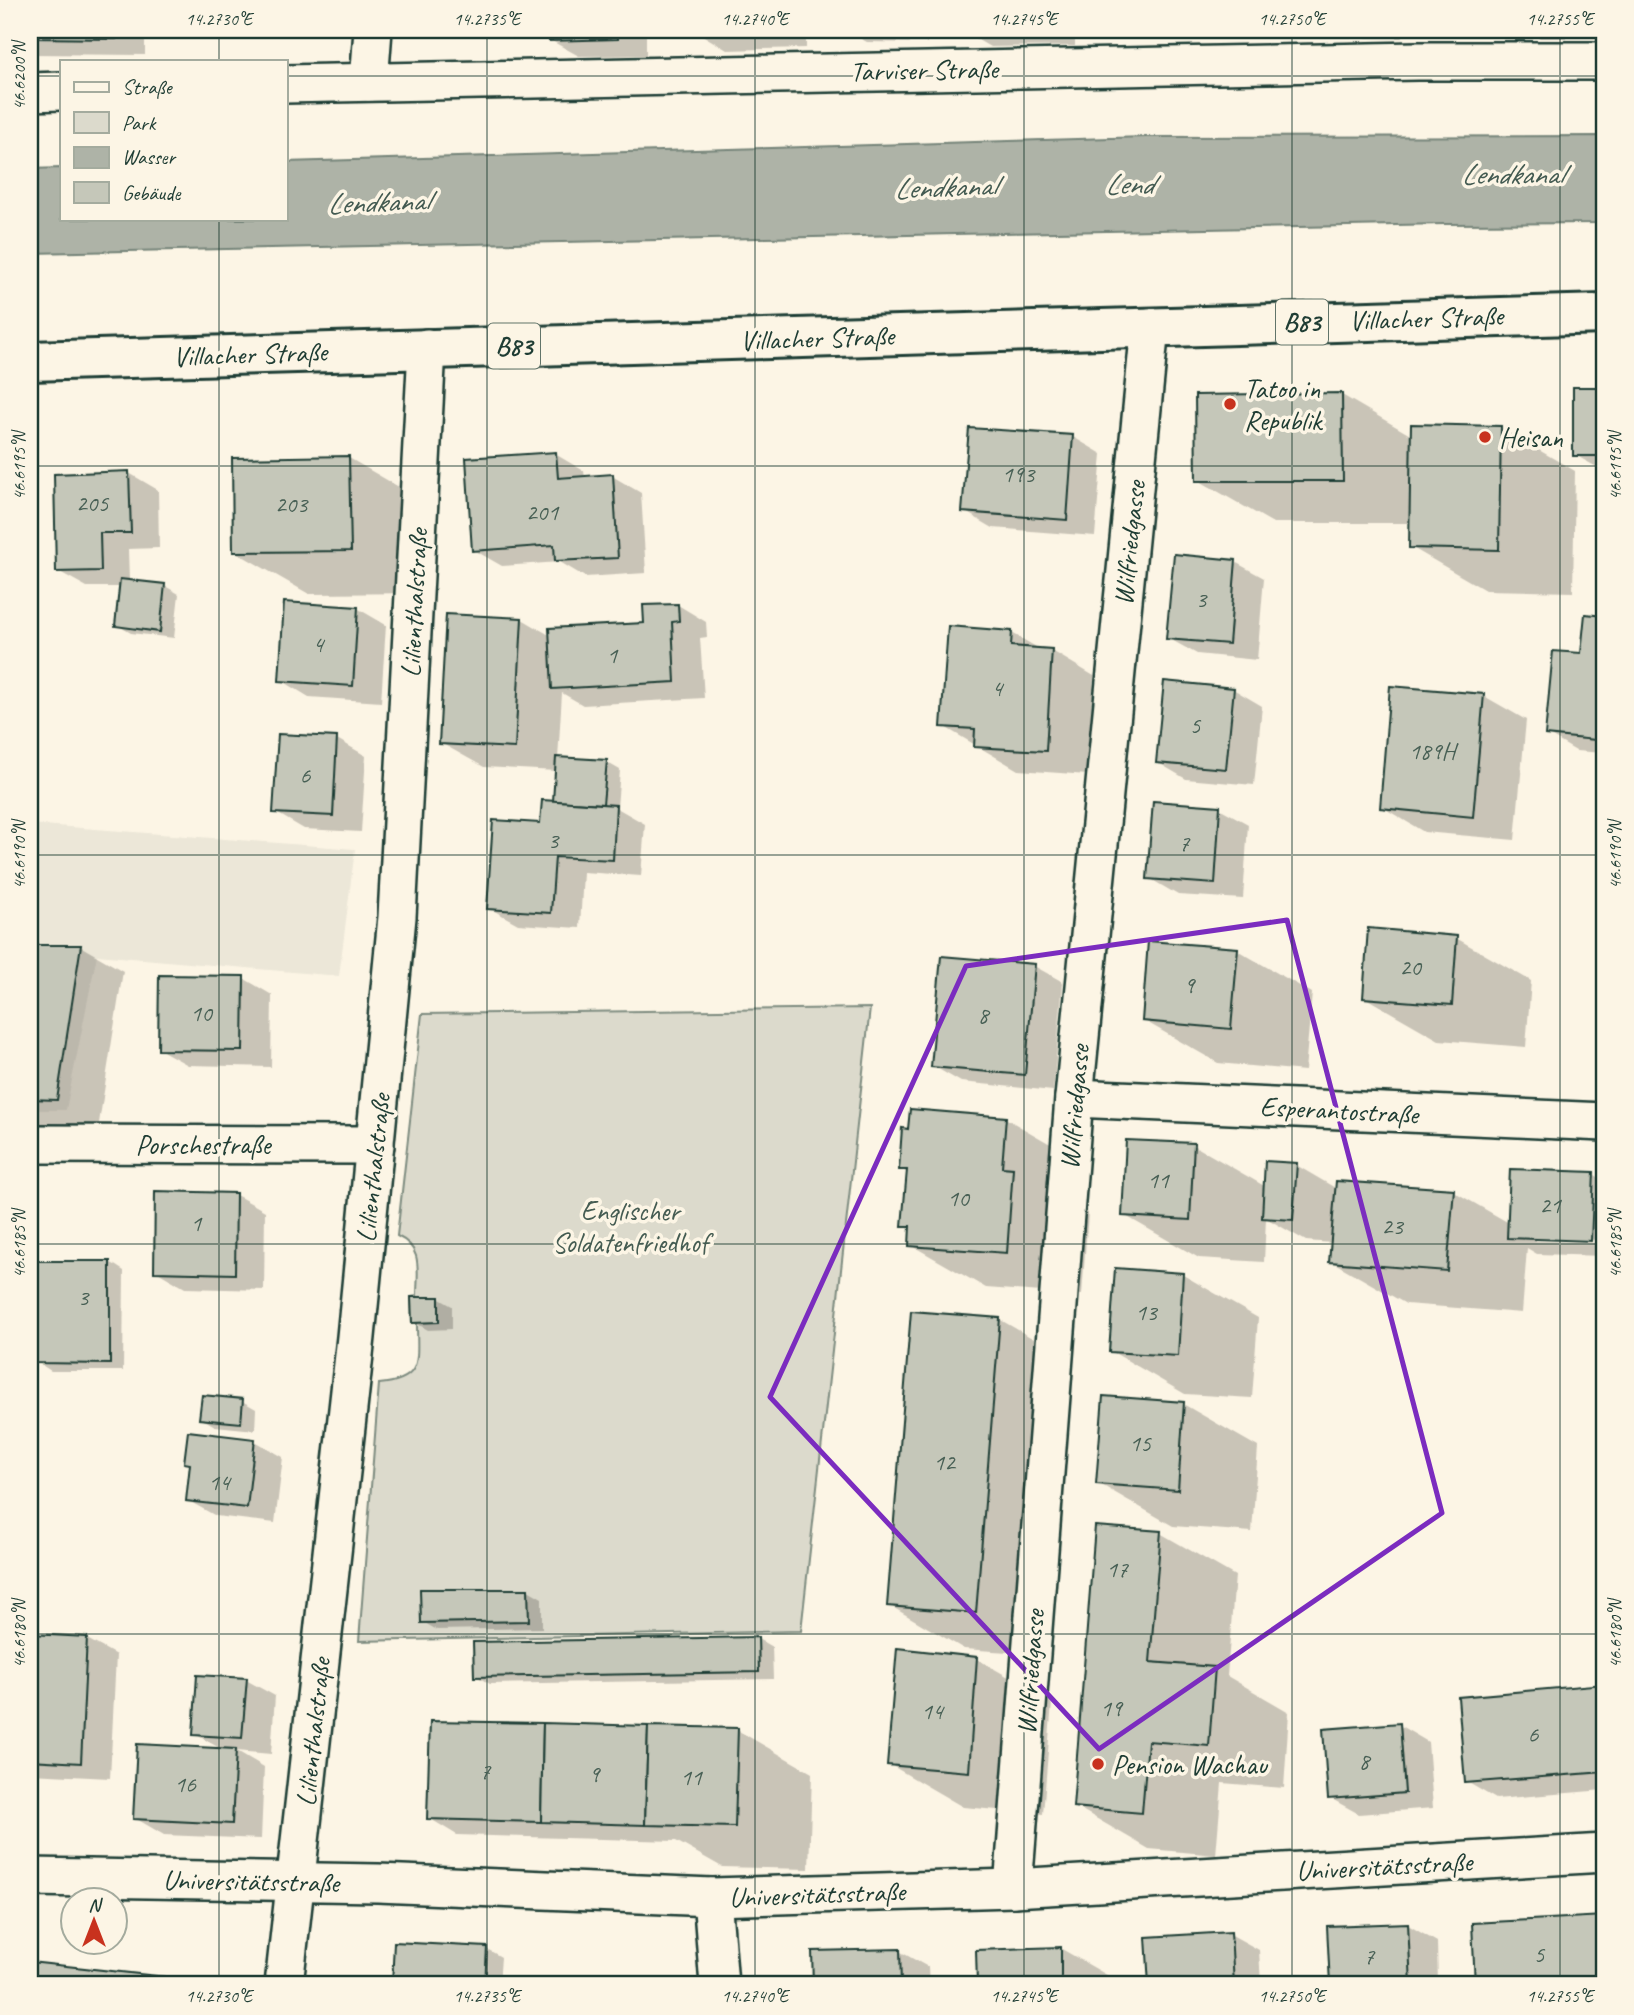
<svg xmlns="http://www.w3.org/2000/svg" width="1634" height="2015" font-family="Caveat,sans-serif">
<rect width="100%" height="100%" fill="#fcf5e5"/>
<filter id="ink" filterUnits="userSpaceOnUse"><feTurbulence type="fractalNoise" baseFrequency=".0143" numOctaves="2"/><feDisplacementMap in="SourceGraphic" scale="14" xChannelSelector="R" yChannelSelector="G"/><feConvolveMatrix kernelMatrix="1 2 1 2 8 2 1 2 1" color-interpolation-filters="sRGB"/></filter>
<g filter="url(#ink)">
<path fill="#ece7d8" d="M30,824L355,849L339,976L97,955L66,1110H30Z"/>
<path fill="#dcdacc" stroke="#7e8c80" stroke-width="2" d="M870,1008L801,1631L359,1641L379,1384C424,1380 417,1360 417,1323H412L411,1297L417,1296C417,1271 424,1248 397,1236L422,1014Z"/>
<path fill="#aeb3a7" stroke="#758479" stroke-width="2" d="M1604,136V223L1445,224L30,253V169L61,168V219H285V162L1146,137Z"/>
<g fill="#0003" fill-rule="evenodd">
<path d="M30,30H145V55L30,54Z"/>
<path d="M550,30H646V55L579,56L550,40Z"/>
<path d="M698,30H806V48L727,50L699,33Z"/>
<path d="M845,30H927V43L867,42Z"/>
<path d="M961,30H1075V46L990,47Z"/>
<path d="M1121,30H1198V34H1192L1187,41L1175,40L1165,34H1129Z"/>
<path d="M1284,30H1402V38L1297,37Z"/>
<path d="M1527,30H1604V38H1540Z"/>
<path d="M1575,389H1604V471L1575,455Z"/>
<path d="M1342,395L1412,436L1501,428L1575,471L1573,592L1485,590L1411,547V523H1273L1198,480Z"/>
<path d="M970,429L1073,437L1102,454L1095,536L993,528L964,511Z"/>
<path d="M555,454L584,471L585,478L612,476L641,493L646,573L585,577L560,562L502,566L474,550Z"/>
<path d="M349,458L423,501L425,593L309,594L234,551Z"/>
<path d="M129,473L158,490L159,548L128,549L129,581L165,586L179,594L174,638L131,633L117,625L121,587H87L58,571Z"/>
<path d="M1235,562L1264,578L1257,660L1197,654L1168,638Z"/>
<path d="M678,605L706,622L707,637L700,638L704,698L583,705L562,693L558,759L606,762L620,770L617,808L645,824L641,876L583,872L580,928L518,924L489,908L542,825L560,803L557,771L484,767L441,743L522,619L551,636L646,625Z"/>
<path d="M357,608L386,625L381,702L309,697L281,680Z"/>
<path d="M1586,616L1604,618V753L1576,751L1547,734L1583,655Z"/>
<path d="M1012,633L1043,651H1052L1094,676L1088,775L1018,770L943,726Z"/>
<path d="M1233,689L1262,706L1254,785L1186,779L1157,762Z"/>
<path d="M1484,696L1526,720L1515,840L1424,832L1382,807Z"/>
<path d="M337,739L366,756L361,832L304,829L275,812Z"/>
<path d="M1219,808L1248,824L1243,899L1178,895L1149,878Z"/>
<path d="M1456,938L1531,981L1526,1047L1439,1040L1364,997Z"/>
<path d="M80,946L123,971L99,1123H30V947Z"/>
<path d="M1237,950L1312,993L1305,1071L1218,1063L1143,1020Z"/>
<path d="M1034,966L1063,982L1053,1091L961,1082L933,1066Z"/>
<path d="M243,978L272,995L271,1067L188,1065L159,1049Z"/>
<path d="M1005,1118L1080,1161L1077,1207L1088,1213L1082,1295L986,1288L911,1245L912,1229L904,1225L908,1173L900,1169Z"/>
<path d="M1193,1145L1266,1187L1296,1165L1337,1189L1453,1191L1509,1223L1593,1174L1604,1180V1256L1537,1254L1527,1248L1522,1313L1406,1304L1331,1261L1333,1243L1306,1241L1266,1218L1264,1262L1199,1258L1124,1215ZM1536,1237L1599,1240V1243L1536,1241Z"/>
<path d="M157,1193L236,1195L265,1211L264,1290L185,1288L156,1271Z"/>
<path d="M110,1262L124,1271L123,1371H51L37,1362Z"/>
<path d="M1183,1275L1258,1318L1252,1398L1185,1394L1111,1351Z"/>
<path d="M438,1298L452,1306V1329L428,1330L414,1322Z"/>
<path d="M999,1319L1074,1362L1050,1655L964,1649L889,1605Z"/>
<path d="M242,1401L256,1409L255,1430L215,1426L201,1418Z"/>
<path d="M1183,1404L1258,1447L1252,1532L1173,1526L1098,1483Z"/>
<path d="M255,1441L283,1457L275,1523L216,1516L187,1500L191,1465L186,1462Z"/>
<path d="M1160,1533L1235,1576L1227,1676L1289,1712L1284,1788L1222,1783L1216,1855L1149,1849L1075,1806Z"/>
<path d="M528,1590L542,1598V1628L437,1630L423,1622Z"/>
<path d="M30,1636L87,1639L116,1655L110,1778L30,1774Z"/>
<path d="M758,1639L772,1647L773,1679L490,1684L476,1676L475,1644Z"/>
<path d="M977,1659L1052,1702L1043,1814L963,1807L889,1764Z"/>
<path d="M246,1680L275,1696L271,1754L237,1751L264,1767L261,1839L164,1835L135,1818L223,1750L195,1734Z"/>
<path d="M1604,1686V1790L1496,1799L1467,1782L1459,1698Z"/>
<path d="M1399,1725L1428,1742L1433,1808L1359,1814L1330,1798Z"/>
<path d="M737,1730L812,1773L809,1869L722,1867L676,1841L457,1835L429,1818Z"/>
<path d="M1604,1918V1985H1477L1474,1925Z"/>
<path d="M1408,1925L1437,1942L1438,1985H1332L1329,1928Z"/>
<path d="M1230,1934L1259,1950L1261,1985H1151L1148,1938Z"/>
<path d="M396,1944L487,1949L501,1957L499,1985H393Z"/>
<path d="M1060,1948L1124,1985H979L978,1951Z"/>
<path d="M899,1951L928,1967L929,1985H814L813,1953Z"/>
<path d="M30,1963L211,1984L213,1985H30Z"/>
</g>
<g fill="#c5c7b9" stroke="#1f3d34" stroke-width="2">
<path d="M30,30H116V39L30,38Z"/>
<path d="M549,30H618V39L549,41Z"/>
<path d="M697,30H778V33L697,34Z"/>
<rect x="1573" y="387" width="31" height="69"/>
<path d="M1342,393L1343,481H1196L1195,395Z"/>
<path d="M1411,424L1501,426L1499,550L1409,548Z"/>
<path d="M969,428L1073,435L1067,520L962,512Z"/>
<path d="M556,452L558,478L613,474L618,558L555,561L554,545L472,551L466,458Z"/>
<path d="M349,456L351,551L233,552L232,458Z"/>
<path d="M129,471L131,533H100L101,571L56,572L54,474Z"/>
<path d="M1174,554L1236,560L1229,644L1166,639Z"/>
<path d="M120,579L165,584L160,632L115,626Z"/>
<path d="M284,602L358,607L353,686L279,681Z"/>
<path d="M678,604L679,621L672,622L675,682L552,689L549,628L644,623L643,605Z"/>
<path d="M446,614L522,618L515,748L439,744Z"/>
<path d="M1585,614L1604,616V648L1595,740L1545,735L1553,651L1581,653Z"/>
<path d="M948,626L1012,631L1011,646L1052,649L1046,751L974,747L975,729L941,727Z"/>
<path d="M1604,648V741L1595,740Z"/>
<path d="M1164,681L1234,688L1226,769L1156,763Z"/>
<path d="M1390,686L1484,694L1473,817L1380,808Z"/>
<path d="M278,734L337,737L333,816L273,813Z"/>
<path d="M556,757L607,760L603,804L553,801Z"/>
<path d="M542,800L616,805L613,860L555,857L551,913L487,909L493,820L540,823Z"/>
<path d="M1153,801L1220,806L1215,884L1147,879Z"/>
<path d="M1368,928L1457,936L1452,1005L1363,998Z"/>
<path d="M1148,941L1238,948L1231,1029L1142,1021Z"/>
<path d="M30,945H81L57,1100L30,1099Z"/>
<path d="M941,956L1035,964L1025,1075L931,1067Z"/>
<path d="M159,975L244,976L243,1051L158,1050Z"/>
<path d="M910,1109L1006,1117L1002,1167L1013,1168L1007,1253L909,1246L910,1226H902L907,1170H899L902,1128L908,1129Z"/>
<path d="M1126,1140L1194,1143L1190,1220L1122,1216Z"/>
<path d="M1265,1161L1297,1163L1293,1220L1262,1218Z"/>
<path d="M1510,1169L1594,1172L1591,1241L1507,1238Z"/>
<path d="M1336,1181L1454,1189L1447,1271L1329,1262Z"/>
<path d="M155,1191L236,1193L235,1274L154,1272Z"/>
<path d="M36,1261H110V1364L35,1363Z"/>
<path d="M1115,1268L1183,1273L1178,1356L1109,1352Z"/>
<path d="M411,1297H439V1322L412,1323Z"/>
<path d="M911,1311L1000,1318L976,1613L887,1606Z"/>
<path d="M202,1395L243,1399L241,1423L199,1419Z"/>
<path d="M1103,1396L1184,1402L1178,1490L1096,1484Z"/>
<path d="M188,1431L255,1439L247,1508L186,1501L190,1464L184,1463Z"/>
<path d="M1095,1526L1161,1531L1150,1662L1215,1667L1209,1746L1148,1741L1142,1813L1073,1807Z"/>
<path d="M420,1589H528L529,1621L421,1623Z"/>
<path d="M30,1634L87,1637L81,1763L30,1760Z"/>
<path d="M758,1637L759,1672L474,1677L473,1642Z"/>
<path d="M897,1648L977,1657L969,1772L887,1765Z"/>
<path d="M197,1675L247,1678L242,1738L193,1735Z"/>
<path d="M1604,1684V1772L1465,1783L1458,1697Z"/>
<path d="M430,1721L543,1723L541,1822L427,1819Z"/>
<path d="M543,1723L648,1726L645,1825L541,1822Z"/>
<path d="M1400,1723L1405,1793L1328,1799L1323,1729Z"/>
<path d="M648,1726L738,1728L735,1827L645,1825Z"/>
<path d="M137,1744L236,1749L232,1824L133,1819Z"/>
<path d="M1604,1916V1985H1475L1472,1923Z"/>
<path d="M1408,1923L1411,1985H1330L1327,1926Z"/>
<path d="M1231,1932L1234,1985H1149L1146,1937Z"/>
<path d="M394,1942L487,1947L485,1985H392Z"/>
<path d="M1061,1947V1985H977L976,1950Z"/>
<path d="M900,1949L901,1985H813L812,1951Z"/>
<path d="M30,1962L211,1982V1985H30Z"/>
</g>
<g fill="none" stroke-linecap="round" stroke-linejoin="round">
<g stroke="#1f3d34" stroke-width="42">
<g id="minor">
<path d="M369,82L373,30"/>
<path d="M285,84L1417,61H1604"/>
<path d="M30,92L61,91"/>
<path d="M1074,1098L1604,1122"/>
<path d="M30,1144L375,1145"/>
<path d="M30,1877L378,1883L712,1897L1013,1888L1604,1853"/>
<path d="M1013,1888L1074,1098L1150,327"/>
<path d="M712,1897L719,1985"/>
<path d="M284,1985L356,1337L397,917L427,348"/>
</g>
</g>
<g stroke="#1f3d34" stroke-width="44">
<path id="primary" d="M30,361L1604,314"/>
</g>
<use href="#minor" stroke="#fcf5e5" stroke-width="37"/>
<use href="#primary" stroke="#fcf5e5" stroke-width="38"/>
</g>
</g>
<path fill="none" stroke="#7b2cbf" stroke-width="5" stroke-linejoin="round" d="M1287,920L1442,1513L1099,1749L770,1397L966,966Z"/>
<path fill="none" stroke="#1f3d34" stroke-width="2" stroke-opacity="0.45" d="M219,30V61M487,30V1985M755,30V1985M1024,30V1985M1292,30V1985M1560,30V1985M30,76H61M285,76H1604M219,219V1985M30,466H1604M30,855H1604M30,1244H1604M30,1634H1604"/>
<g fill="#c8321e" stroke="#fcf5e5" stroke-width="2.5">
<circle cx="1230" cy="404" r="7"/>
<circle cx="1485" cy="437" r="7"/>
<circle cx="1098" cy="1764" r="7"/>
</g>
<g text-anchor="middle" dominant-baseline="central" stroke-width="7" stroke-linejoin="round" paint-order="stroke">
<g font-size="24" fill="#486055">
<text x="1018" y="474">193</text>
<text x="92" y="503">205</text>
<text x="291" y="504">203</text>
<text x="542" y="512">201</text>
<text x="1201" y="599">3</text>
<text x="318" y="644">4</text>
<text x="612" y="655">1</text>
<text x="997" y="688">4</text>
<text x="1195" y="725">5</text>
<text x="1432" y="751">189H</text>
<text x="305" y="775">6</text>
<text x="553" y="840">3</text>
<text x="1184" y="843">7</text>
<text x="1410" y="967">20</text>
<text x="1189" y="985">9</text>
<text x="201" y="1013">10</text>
<text x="983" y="1015">8</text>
<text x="1158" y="1180">11</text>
<text x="958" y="1198">10</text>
<text x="1550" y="1205">21</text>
<text x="196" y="1223">1</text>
<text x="1392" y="1226">23</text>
<text x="83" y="1297">3</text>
<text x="1146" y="1312">13</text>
<text x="1140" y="1443">15</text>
<text x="944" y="1462">12</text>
<text x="219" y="1482">14</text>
<text x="1117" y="1569">17</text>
<text x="1111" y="1708">19</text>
<text x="932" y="1711">14</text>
<text x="1533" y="1734">6</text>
<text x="1364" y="1761">8</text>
<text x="485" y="1771">7</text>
<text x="594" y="1774">9</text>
<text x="691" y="1777">11</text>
<text x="185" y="1784">16</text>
<text x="1539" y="1954">5</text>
<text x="1369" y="1956">7</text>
</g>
<g fill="#fcf5e5" stroke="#617469" stroke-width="2">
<rect x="1276" y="299.5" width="52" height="45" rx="5"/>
<rect x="488" y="323.5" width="52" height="45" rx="5"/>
</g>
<g font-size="26" font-weight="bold" fill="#1f3d34">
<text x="1302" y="322">B83</text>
<text x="514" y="346">B83</text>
</g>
<g font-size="28" fill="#1f3d34" stroke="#fcf5e5">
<text transform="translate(924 70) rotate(-1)">Tarviser Straße</text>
<text transform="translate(1426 318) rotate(-2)">Villacher Straße</text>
<text transform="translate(817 338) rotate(-2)">Villacher Straße</text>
<text transform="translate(250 354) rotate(-2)">Villacher Straße</text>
<text transform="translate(1129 543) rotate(-84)">Wilfriedgasse</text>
<text transform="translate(414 603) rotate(-87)">Lilienthalstraße</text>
<text transform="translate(1074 1107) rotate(-85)">Wilfriedgasse</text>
<text transform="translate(1339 1110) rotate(3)">Esperantostraße</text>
<text x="203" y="1144">Porschestraße</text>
<text transform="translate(373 1168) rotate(-84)">Lilienthalstraße</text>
<text transform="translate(1030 1672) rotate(-86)">Wilfriedgasse</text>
<text transform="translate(313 1732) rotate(-84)">Lilienthalstraße</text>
<text transform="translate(1384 1866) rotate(-3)">Universitätsstraße</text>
<text transform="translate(251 1881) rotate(1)">Universitätsstraße</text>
<text transform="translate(817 1894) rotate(-2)">Universitätsstraße</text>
</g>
<g font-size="28" fill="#1f3d34" stroke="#fcf5e5" text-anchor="start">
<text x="1244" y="388">Tatoo in<tspan x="1244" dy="32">Republik</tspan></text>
<text x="1499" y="437">Heisan</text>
<text x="1112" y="1764">Pension Wachau</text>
</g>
<g font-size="28" fill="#455c52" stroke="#fcf5e5">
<text x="630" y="1210">Englischer<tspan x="630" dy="32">Soldatenfriedhof</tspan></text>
</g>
<g font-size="30" font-style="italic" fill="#435a51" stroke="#fcf5e5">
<text x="1512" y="174">Lendkanal</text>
<text x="1129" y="184">Lend</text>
<text transform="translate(945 187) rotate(-2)">Lendkanal</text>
<text transform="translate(378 202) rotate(-2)">Lendkanal</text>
</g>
</g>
<rect width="1634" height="2015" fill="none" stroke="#fcf5e5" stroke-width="77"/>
<rect x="60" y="60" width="228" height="161" fill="#fcf5e5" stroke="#a4ab9e" stroke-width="2"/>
<rect x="74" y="82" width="35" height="10" fill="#fcf5e5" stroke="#a4ab9e" stroke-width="2"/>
<text x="122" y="94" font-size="21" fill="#1f3d34">Straße</text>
<rect x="74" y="112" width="35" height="21" fill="#dcdacc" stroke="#a4ab9e" stroke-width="2"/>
<text x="122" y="130" font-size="21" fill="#1f3d34">Park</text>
<rect x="74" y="147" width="35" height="21" fill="#aeb3a7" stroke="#a4ab9e" stroke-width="2"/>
<text x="122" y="164" font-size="21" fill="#1f3d34">Wasser</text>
<rect x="74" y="182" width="35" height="21" fill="#c5c7b9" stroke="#a4ab9e" stroke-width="2"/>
<text x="122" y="200" font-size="21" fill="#1f3d34">Gebäude</text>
<g transform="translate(94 1921)"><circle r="33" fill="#fcf5e5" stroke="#a4ab9e" stroke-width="2"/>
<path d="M0-5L12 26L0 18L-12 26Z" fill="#c8321e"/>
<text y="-10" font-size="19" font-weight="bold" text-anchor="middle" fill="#1f3d34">N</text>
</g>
<rect x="38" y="38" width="1558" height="1938" fill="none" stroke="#1f3d34" stroke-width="2.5"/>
<g font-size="18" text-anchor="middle" fill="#1f3d34">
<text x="219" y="25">14.2730°E</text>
<text x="487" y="25">14.2735°E</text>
<text x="755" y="25">14.2740°E</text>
<text x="1024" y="25">14.2745°E</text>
<text x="1292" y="25">14.2750°E</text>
<text x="1560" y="25">14.2755°E</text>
<text transform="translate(19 76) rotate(-90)" y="6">46.6200°N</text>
<text transform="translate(19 466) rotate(-90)" y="6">46.6195°N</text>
<text transform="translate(1615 466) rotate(-90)" y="6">46.6195°N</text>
<text transform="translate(19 855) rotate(-90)" y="6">46.6190°N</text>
<text transform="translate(1615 855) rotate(-90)" y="6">46.6190°N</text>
<text transform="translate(19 1244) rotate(-90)" y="6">46.6185°N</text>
<text transform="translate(1615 1244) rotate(-90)" y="6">46.6185°N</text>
<text transform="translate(19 1634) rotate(-90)" y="6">46.6180°N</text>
<text transform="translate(1615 1634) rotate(-90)" y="6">46.6180°N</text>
<text x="219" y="2002">14.2730°E</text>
<text x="487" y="2002">14.2735°E</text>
<text x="755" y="2002">14.2740°E</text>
<text x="1024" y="2002">14.2745°E</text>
<text x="1292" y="2002">14.2750°E</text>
<text x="1560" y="2002">14.2755°E</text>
</g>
</svg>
